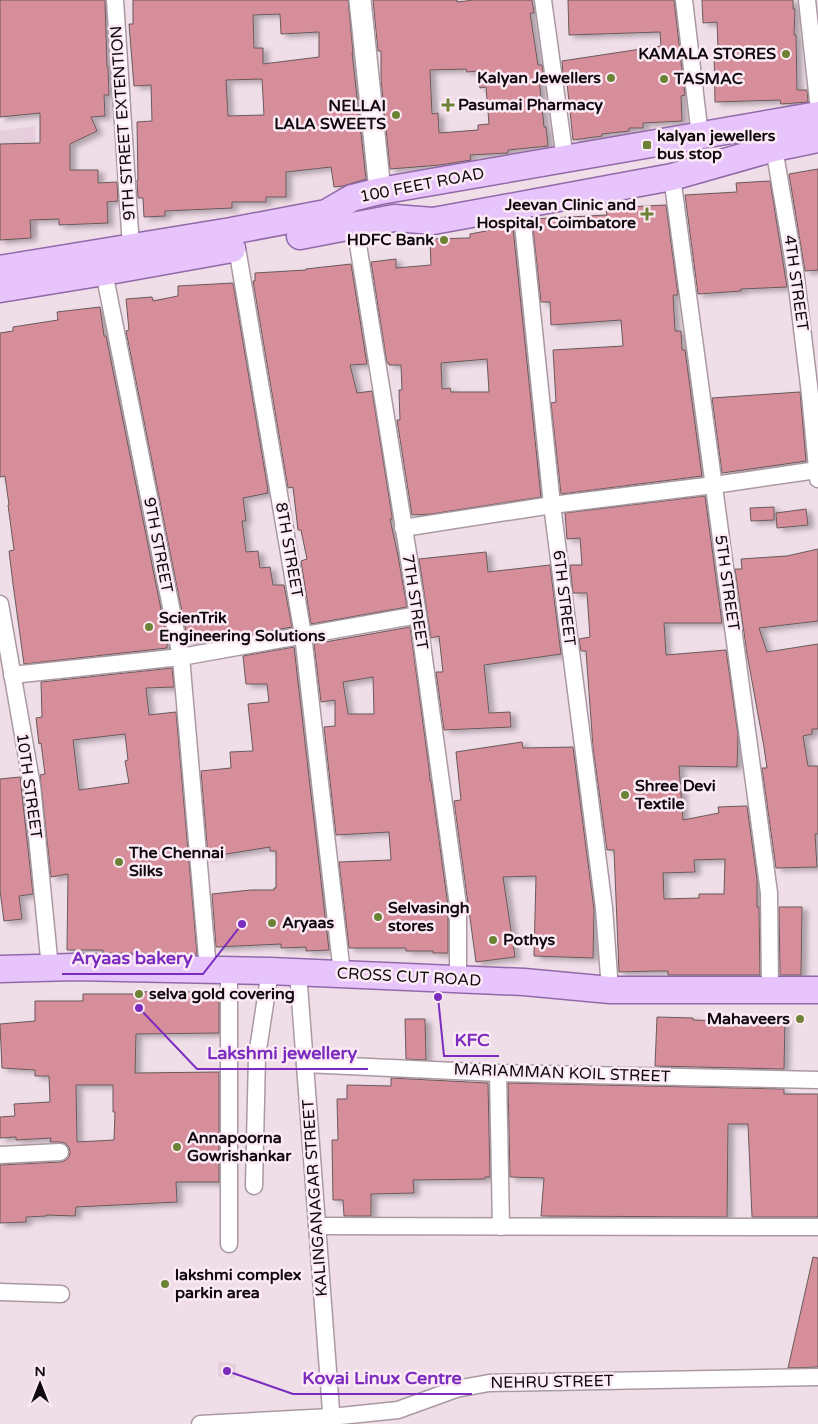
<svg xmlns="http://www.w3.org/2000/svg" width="818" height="1424" font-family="'Varela Round',sans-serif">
<defs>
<filter id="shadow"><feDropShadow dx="5.5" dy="3" stdDeviation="2.5" flood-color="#0004"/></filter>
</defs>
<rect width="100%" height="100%" fill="#efdde8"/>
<g fill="#e7cedd">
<path d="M35,126L38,236L0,245V131Z"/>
<path d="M218,1361L236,1364L235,1378L218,1377Z"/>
</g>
<g fill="#d68f9a" stroke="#6b595b" fill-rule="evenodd" filter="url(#shadow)">
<path d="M0,0H105L107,67H108L109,95H104L105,116L91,117L97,131L70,144V170H98V183L117,182L118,201L107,202L108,223L59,225V219L30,220L31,238L0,240V144L40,143V113L0,117Z"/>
<path d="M133,0H348L353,52H352L366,179L343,186L334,187L331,167L286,172V197H266V202H232V208L165,211V216L144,217L143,198H138L137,180H138L137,122L152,121L151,85L134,86L129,24H133ZM280,14L281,34L319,32V57L263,64V48H254L253,15ZM262,79L264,115L228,116L226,80Z"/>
<path d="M373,0H457V2L474,0H532L534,13H530L538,65H542L544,77H539L544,127H546L548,146L508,150V153L470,155L471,160L440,165L390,169L381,79V51H378ZM466,69L467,72L478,71L480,88L486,87L489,124L478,125V130L439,133L438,113L432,114L430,70Z"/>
<path d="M568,0H674L685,95L681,96L682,121L643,123V128H629V131L602,134V136L573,140L566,73L563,74L562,61L661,46L660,32L569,35Z"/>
<path d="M702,0H793V9H795L794,35H796L797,90H807L808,102L781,104L780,100L715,102L714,48H718L717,22L703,23Z"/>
<path d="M818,169V270L805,271L789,174Z"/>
<path d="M770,181L787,287L741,289V291L698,294L685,195L737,192L736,183Z"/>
<path d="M666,205L678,295H673L675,331H681L682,350H685L702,476L561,494L551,403L556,402L553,350L623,346L621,320L551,325L550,302H541L532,219L607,215L606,208Z"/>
<path d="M513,228L541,497L431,514L412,515L397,420H400L399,390H402L401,365H389V363H387L371,262L396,259V268L431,265L430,239L470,238V234L486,231V230ZM487,359L489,392H451L450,388L442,389L441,363Z"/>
<path d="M351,264L367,364L350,365L357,393L372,391L392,516V519H390L398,556L407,607L311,624L301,561L307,559L301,530H298L293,487L288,488L253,281H255V273L306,270V269Z"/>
<path d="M233,283L268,490H267L268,493L243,498L246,521H242L246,552L258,551L260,568L270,567L273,585H284L292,627L236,637L188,642L126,331L129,330L126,299L152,297L153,301L178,296V286Z"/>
<path d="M100,307L104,336H106L168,644H167V648L24,664L13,584L9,551L14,550L8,505H9L5,476L0,477V333L13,331V327L58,320L57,312Z"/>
<path d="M800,392L806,461L722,473L712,398Z"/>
<path d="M705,496L722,623H664L666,655L726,650L738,735L737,767L679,766L683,820L719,813L718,807L747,806L757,879V907H759L760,975H668V971H655L619,972L614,850H607L593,747L586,651H581L579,639L590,637L587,593H573L570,565H582L580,538L567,539L565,513ZM725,859L724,894H699V898L664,899L663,873L695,872L694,860Z"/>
<path d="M774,507V520L751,521L750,508Z"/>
<path d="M806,509L808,525L777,528L776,513Z"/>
<path d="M818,549V621L759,628L767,652L818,644V729H812V734L803,736L808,766H818V834H815L817,867L776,868L762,768H767L764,747L747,654L735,569H742L741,559L787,556Z"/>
<path d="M486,552L488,572L550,565L561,654L484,665L489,713L510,712L511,727L444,730L436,672H443L439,636L431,638L419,559Z"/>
<path d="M410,627L429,768L430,781H431L448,906V953H433V951H406V948H349L339,862L391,860L389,832L336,835L324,727L335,726V700L321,702L314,644ZM373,677L374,714H348L343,682Z"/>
<path d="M294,647L329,950L306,951V947L281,948V944L216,947L212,894L251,890H274V888H276V851H270V847L208,857L201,771L231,768L230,752L253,751L248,704L269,702L267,684H246L243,656Z"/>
<path d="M172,668L174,687L146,688L149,715L176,712L197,954L103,953V950H67L68,874L51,877L40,775L45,774L41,743L39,744L36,718L42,717L41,682ZM125,734L128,760L125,761L129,783L79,790L73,740Z"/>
<path d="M522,742L523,748L573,747L594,909L593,958L534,956L536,876L503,877L515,957L476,962L454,801L461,800L456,752Z"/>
<path d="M20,777L33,894L19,896L22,919L4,921L0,890V779Z"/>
<path d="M779,907H802L801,975H780Z"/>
<path d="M178,991V992H219V1033L136,1034L135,1073L219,1072V1182H176L177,1202L76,1207L75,1216L46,1215V1216L26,1217V1222L0,1223V1165L61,1162L66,1160L69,1157L70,1152L69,1147L65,1143L60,1142H50L51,1138L16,1140V1137L0,1138V1117L15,1116L14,1104L50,1102L49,1076H35V1070L2,1068L0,1024L35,1021V1001H83V994H138V992ZM76,1085H113V1112H115L114,1140L77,1142Z"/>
<path d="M657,1017L693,1018V1020L726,1021V1025L755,1024V1019H785L784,1069L655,1066Z"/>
<path d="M405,1019H425L426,1060L406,1059Z"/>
<path d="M391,1078L488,1083L490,1177H485V1179L413,1180L414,1193L371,1194V1216H344L343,1200H333L332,1140H338L337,1099H347V1085L391,1086Z"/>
<path d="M508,1083L784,1089V1094H818V1217H752L748,1124H728L727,1217L541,1216L544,1178L510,1177Z"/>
<path d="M813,1257L818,1258V1367L788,1368Z"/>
</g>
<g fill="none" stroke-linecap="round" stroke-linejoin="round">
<g stroke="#aa99a3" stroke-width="19">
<g id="minor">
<path d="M115,0L131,247"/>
<path d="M543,0L565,159"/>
<path d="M684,0L700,136"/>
<path d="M807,0L818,101"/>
<path d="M774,148L795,270L810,394L818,479"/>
<path d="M672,177L769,893L770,991"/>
<path d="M521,205L552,505L604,908L610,990"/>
<path d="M355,226L418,615L458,905V979"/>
<path d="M237,248L303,635L342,973"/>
<path d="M104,272L181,657L208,969"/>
<path d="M403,528L552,505L714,485L817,470"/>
<path d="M0,604L32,786L50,968"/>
<path d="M12,675L181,657L418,615"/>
<path d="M229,970V1244"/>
<path d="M298,972L332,1424"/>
<path d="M305,1064L498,1073L818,1080"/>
<path d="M498,1073L501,1227"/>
<path d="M0,1155L60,1152"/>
<path d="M254,1186L257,1056L270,971"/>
<path d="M317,1226L818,1227"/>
<path d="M0,1292L61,1294"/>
<path d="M200,1424L331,1417L398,1410L456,1389L489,1383L818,1377"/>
</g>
</g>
<g stroke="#aa99a3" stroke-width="24">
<path id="tertiary" d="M360,0L380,191"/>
</g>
<g stroke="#9269a8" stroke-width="29">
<g id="primary">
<path d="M300,236L394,218L433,221L521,205L672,177L774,148L818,139"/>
<path d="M0,269L231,231L326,213L352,198L380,191L818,115"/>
<path d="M0,289L104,272L232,249"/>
<path d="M0,969L75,967L270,971L524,982L610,990H818"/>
</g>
</g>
<use href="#minor" stroke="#fff" stroke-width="16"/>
<use href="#tertiary" stroke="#fff" stroke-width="21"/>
<use href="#primary" stroke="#e8c4fd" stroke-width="26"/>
</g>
<g fill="#6c8335" stroke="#fceaf5" stroke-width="2">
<circle cx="786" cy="54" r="5"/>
<circle cx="611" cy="78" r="5"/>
<circle cx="664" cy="79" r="5"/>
<path d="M445.5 97.5h5v5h5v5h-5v5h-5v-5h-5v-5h5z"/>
<circle cx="396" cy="115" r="5"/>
<rect x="642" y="140" width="10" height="10" rx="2.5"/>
<path d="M644.5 206.5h5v5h5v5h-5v5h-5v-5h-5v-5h5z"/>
<circle cx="444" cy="240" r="5"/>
<circle cx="149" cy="627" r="5"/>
<circle cx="625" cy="795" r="5"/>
<circle cx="119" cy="862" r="5"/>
<circle cx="378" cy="917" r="5"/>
<circle cx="272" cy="923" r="5"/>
<circle cx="493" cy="940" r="5"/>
<circle cx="139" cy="994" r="5"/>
<circle cx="800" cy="1019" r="5"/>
<circle cx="177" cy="1147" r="5"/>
<circle cx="165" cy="1284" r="5"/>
</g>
<g text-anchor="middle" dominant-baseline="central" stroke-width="5" stroke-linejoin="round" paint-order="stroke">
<g font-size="16" font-weight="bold" fill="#0f090d" stroke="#fceaf5" text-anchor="start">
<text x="776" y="54" text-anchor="end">KAMALA STORES</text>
<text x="601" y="78" text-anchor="end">Kalyan Jewellers</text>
<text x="674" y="79">TASMAC</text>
<text x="458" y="105">Pasumai Pharmacy</text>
<text x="386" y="106" text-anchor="end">NELLAI<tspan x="386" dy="18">LALA SWEETS</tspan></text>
<text x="657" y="136">kalyan jewellers<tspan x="657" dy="18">bus stop</tspan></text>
<text x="636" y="205" text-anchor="end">Jeevan Clinic and<tspan x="636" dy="18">Hospital, Coimbatore</tspan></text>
<text x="434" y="240" text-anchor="end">HDFC Bank</text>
<text x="159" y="618">ScienTrik<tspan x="159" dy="18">Engineering Solutions</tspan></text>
<text x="635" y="786">Shree Devi<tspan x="635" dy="18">Textile</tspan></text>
<text x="129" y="853">The Chennai<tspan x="129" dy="18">Silks</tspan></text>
<text x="388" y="908">Selvasingh<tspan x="388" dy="18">stores</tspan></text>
<text x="282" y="923">Aryaas</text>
<text x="503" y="940">Pothys</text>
<text x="149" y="994">selva gold covering</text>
<text x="790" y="1019" text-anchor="end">Mahaveers</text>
<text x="187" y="1138">Annapoorna<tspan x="187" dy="18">Gowrishankar</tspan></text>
<text x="175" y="1275">lakshmi complex<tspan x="175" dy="18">parkin area</tspan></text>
</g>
<g font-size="16" fill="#0f090d" stroke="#fceaf5">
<text transform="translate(123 123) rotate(-94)">9TH STREET EXTENTION</text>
<text transform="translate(422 185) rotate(-11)">100 FEET ROAD</text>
<text transform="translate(796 283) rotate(82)">4TH STREET</text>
<text transform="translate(158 545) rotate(79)">9TH STREET</text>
<text transform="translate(289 550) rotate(80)">8TH STREET</text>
<text transform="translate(727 583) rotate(82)">5TH STREET</text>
<text transform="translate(564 598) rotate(83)">6TH STREET</text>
<text transform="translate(415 602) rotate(81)">7TH STREET</text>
<text transform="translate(29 786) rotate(82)">10TH STREET</text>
<text transform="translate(409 977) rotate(3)">CROSS CUT ROAD</text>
<text transform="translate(562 1073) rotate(2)">MARIAMMAN KOIL STREET</text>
<text transform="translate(315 1198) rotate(-94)">KALINGANAGAR STREET</text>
<text transform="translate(552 1382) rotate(-1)">NEHRU STREET</text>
</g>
</g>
<path fill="none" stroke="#7b2cbf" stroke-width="2" d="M242 924L203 974H62M438 997L444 1056H499M139 1008L197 1069H368M227 1371L293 1394H472"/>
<g fill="#7b2cbf" stroke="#fceaf5" stroke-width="2">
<circle cx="242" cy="924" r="5"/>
<circle cx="438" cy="997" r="5"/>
<circle cx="139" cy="1008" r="5"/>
<circle cx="227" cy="1371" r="5"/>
</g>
<g font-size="18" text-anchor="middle" font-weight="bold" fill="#7b2cbf" stroke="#fceaf5" stroke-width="5" stroke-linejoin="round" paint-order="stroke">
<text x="132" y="964">Aryaas bakery</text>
<text x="472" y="1046">KFC</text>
<text x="282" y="1059">Lakshmi jewellery</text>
<text x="382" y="1384">Kovai Linux Centre</text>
</g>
<g transform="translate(40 1384)" stroke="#fceaf5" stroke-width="4" paint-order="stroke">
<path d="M0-4L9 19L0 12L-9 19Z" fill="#0f090d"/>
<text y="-8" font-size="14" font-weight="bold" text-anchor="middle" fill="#0f090d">N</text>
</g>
</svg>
